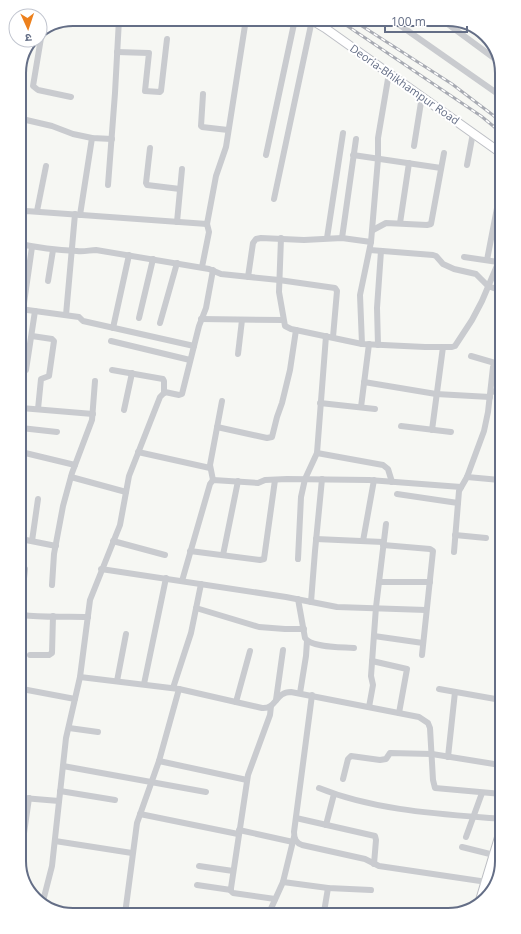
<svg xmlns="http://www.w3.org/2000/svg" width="521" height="934" font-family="'Open Sans','Noto Sans Devanagari',sans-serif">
<rect width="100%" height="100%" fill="#f6f7f3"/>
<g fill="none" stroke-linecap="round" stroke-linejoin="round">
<g stroke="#bdbfc5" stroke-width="10">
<path id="secondary" d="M310,19L325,28L498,151"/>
</g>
<g stroke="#bbbdc2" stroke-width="11">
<path id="primary" d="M480,902L502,829"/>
</g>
<g stroke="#c9cbcf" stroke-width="6">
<path d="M391,19L498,94"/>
<path d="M441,19L498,61"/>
<path d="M447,19L458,21"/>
<path d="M42,32L33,86L38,90L71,97"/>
<path d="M117,52L149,53L145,91L160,92L161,91L167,39"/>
<path d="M203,94L201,126L202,127L228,130"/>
<path d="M22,119L52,126L73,134L92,138L112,139"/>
<path d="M414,146L422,96"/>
<path d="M150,148L146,183L147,185L180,189"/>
<path d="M266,155L295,19"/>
<path d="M353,155L441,168"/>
<path d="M467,165L473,133"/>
<path d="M108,185L115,93L119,19"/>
<path d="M274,199L312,20"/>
<path d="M37,211L46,166"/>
<path d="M20,212L26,211L207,224L216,176L226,147L246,19"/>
<path d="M80,215L92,138"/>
<path d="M177,222L182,169"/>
<path d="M400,223L409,163"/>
<path d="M373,230L386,223L427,225L431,224L444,153"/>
<path d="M281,238L279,292L285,326L291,329L362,344L425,347H452L455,346L472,320L482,301L499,261"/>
<path d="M327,238L343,133"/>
<path d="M342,238L356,139"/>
<path d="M20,244C39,248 58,250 77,251C84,252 90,250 96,250L209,269L221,274L279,280L335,288L337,291L333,337"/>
<path d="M370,250L433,255L436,256L443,264L454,269L476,274L488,286L499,290"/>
<path d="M464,257L498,262"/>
<path d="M487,260L497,208"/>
<path d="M202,267L209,232L207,224"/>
<path d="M248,277L253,243L256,239L261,238L304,240L342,238L371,242"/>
<path d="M48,281L53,250"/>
<path d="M20,309L79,317L83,321L194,346"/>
<path d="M23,310L32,247"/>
<path d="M66,315L75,214"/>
<path d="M139,318L153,259"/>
<path d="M201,319L283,320"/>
<path d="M160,323L177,263"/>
<path d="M113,328L129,255"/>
<path d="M32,336L52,339L54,341L49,376L41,379L38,409"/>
<path d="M111,341L190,360"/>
<path d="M362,344L360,295L371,242L378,159V138L389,73"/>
<path d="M378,345L377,308L381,251"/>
<path d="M238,354L242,320"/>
<path d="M471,356L495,363"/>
<path d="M112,370L163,379L164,381V393"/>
<path d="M21,371L26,370L35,311"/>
<path d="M364,382L436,394L490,397"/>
<path d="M491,391L500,393"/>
<path d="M320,403L375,409"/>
<path d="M361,407L369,344"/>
<path d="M21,408L93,414"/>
<path d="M124,410L132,373"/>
<path d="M401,426L451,432"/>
<path d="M217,427L267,438L272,437L277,417L282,403L290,370L296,330"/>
<path d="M21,428L57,432"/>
<path d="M432,430L443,347"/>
<path d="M21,452L75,465"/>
<path d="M138,452L210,468"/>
<path d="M317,453L383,465L388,469L392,482"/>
<path d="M71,477L126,492"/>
<path d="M467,477L500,480"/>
<path d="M213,480L210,465L222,401"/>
<path d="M397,494L458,503"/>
<path d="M455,535L486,538"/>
<path d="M21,539L56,546"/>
<path d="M316,539L383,542"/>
<path d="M32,541L38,499"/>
<path d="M113,541L165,555"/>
<path d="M363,541L374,480"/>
<path d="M383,545L430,549L433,551L422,655"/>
<path d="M190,551L260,560L264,559L275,480"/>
<path d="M454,552L459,491L467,477L484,431L488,412L493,367L499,359"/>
<path d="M223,555L238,481"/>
<path d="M298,559L301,497L305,479L317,453L326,336"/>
<path d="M101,569L286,597L337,607L426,610"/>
<path d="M182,581L210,484L213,480L258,483L265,480L287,479L369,480L461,487"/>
<path d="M379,582H430"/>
<path d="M52,585L54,554L63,506L72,473L92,420L95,381"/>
<path d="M22,597L25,569"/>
<path d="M298,599L305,638C311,648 343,647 354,648"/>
<path d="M311,602L315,551L322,479"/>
<path d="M196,608L259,627L285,629H304"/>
<path d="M22,615C44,618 66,616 88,617"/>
<path d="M374,636L423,643"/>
<path d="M30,655H49L52,653L53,616"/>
<path d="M372,661L407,669L399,713"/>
<path d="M80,677L179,689L262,708C277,709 275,692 291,692L419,717L428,723L430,728L433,780L435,788L502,794"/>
<path d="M117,681L126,634"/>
<path d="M144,684L166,578"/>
<path d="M173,688L191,633L201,584"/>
<path d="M22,689L75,699"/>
<path d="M439,689L501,700"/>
<path d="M300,693L306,656L307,641"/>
<path d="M312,695L294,832C294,839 296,843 302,845L365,859L379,866L487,882"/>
<path d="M276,700L283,650"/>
<path d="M236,702L250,651"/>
<path d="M271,706L270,715L248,775L231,888V891L233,893L275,899"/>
<path d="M369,707L373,685L371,676L376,607L386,524"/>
<path d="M69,728L98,732"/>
<path d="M448,757L455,692"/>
<path d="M159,761L247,780"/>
<path d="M63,766L206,792"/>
<path d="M343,779L348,759L351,756L380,760L386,759L390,753L432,754L494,764"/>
<path d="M319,788C376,811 441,814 502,819"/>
<path d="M60,791L115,800"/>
<path d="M23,798L59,801"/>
<path d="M140,814L238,834"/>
<path d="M296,818L375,836L376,840L374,864"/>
<path d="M326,825L334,794"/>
<path d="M239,830L293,842"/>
<path d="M466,837L482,793"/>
<path d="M23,840L29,798"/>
<path d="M55,841L132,853"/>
<path d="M462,847L494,855"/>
<path d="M199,866L233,871"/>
<path d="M283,882L328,888L371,890"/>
<path d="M197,885L231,890"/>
<path d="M42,905L52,866L66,738L80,677L90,600L120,525L129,476L160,397L165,392L179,395L182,394L199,326L206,308L213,270"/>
<path d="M324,912L328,888"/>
<path d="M269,913L283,882L294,837"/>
<path d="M125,914L137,823L159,761L179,689"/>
</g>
<use href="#secondary" stroke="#fff" stroke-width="8"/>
<use href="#primary" stroke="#fff" stroke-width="9"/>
<g stroke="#a8abb3" stroke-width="3">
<g id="rail">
<path d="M337,19L481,116L498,130"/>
<path d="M351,19L452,84L498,119"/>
</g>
</g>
<use href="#rail" stroke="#fff" stroke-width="1.5" stroke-dasharray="4.5" stroke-linecap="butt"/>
</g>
<g text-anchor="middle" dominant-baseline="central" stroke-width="4" stroke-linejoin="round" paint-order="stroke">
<g font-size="11" fill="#646e86" stroke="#fff">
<text transform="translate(405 84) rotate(35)">Deoria-Bhikhampur Road</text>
</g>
</g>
<path d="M0 0H521V934H0ZM73 26H448A47 47 0 0 1 495 73V861A47 47 0 0 1 448 908H73A47 47 0 0 1 26 861V73A47 47 0 0 1 73 26Z" fill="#fff" fill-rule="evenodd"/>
<path fill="none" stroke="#646e86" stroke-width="2" d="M73 26H448A47 47 0 0 1 495 73V861A47 47 0 0 1 448 908H73A47 47 0 0 1 26 861V73A47 47 0 0 1 73 26Z"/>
<g transform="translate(28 28) rotate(177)"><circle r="19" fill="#ffffff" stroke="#c1c5cf"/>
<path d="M0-3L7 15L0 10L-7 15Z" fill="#ed801c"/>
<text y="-6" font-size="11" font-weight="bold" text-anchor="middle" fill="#646e86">उ</text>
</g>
<path d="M385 26v6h82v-6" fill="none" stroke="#646e86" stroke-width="2"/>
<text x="391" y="26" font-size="12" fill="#646e86" stroke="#ffffff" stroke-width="3" paint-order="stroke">100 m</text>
</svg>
